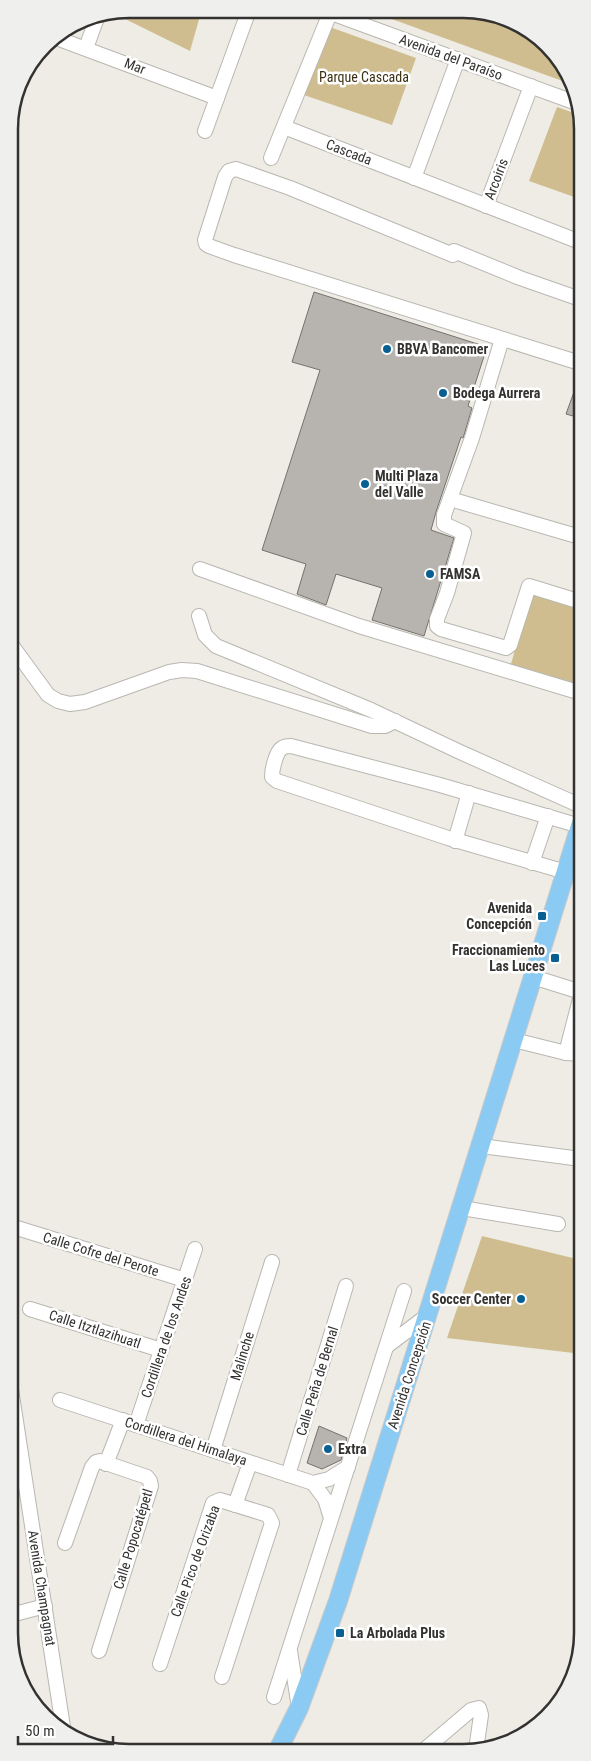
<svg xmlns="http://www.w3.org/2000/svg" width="591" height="1761" font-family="'Roboto Condensed',sans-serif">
<rect width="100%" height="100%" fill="#eeece5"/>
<g fill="#d0bd8f">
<path d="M129,9H202L190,51L111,12Z"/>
<path d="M367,10L486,11L547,44L568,83Z"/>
<path d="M327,26L416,58L392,125L301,94Z"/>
<path d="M557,107L580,115V199L529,181Z"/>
<path d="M531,593L581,609V685L511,664Z"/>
<path d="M482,1236L581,1260L582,1354L447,1338Z"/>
</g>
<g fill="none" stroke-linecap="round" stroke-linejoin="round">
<path stroke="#629ecb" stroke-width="14" d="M571,1681L575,1672"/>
</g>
<g fill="#b7b4af" stroke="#75726d">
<path d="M314,292L487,347L468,406L472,408L464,435L463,438L461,437L436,512L431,530L454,538L424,636L372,620L382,588L336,574L326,605L297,594L306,564L262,550L320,370L292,362Z"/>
<path d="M579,378H580V418L566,414Z"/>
<path d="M319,1426L347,1438L341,1460L322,1469L307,1463Z"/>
</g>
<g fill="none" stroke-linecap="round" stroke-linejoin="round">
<g stroke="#b9b7b1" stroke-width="16">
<g id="minor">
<path d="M323,10L579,104"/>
<path d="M59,39L217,98"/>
<path d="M86,48L98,15"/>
<path d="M284,127L580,242"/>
<path d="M205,131L249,10"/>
<path d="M271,158L330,13"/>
<path d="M414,178L458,59"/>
<path d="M486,206L531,86"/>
<path d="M580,299L520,278L454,251L453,255L290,188L236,169L229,171L225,177L205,240L206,244L209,246L234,255L580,363"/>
<path d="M502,339L472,438L444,515V524L464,533L447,593L437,619V626L441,629L506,648L510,645L529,586L581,602"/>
<path d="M450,499L580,537"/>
<path d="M200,569L359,626L581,693"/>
<path d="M199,616L205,635L216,646L371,710L460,752L581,806"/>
<path d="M10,643L48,695L58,701L70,704L85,702L169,672L182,670L197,671L372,726H385L395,721"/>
<path d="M580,826L440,785L291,746C288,746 285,746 282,748C276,752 272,769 272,777L277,781L448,838L566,872L581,875"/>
<path d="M455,841L469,793"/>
<path d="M532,863L548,816"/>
<path d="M533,977L581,992"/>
<path d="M514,1040L566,1053L581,995"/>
<path d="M566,1053L581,1054"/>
<path d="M481,1146L581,1159"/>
<path d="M462,1208L558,1224"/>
<path d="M17,1228L185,1280"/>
<path d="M30,1309L161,1350"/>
<path d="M387,1346L428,1315"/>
<path d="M11,1389L63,1727"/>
<path d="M60,1400L313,1483L329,1479L348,1467"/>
<path d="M136,1425L195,1249"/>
<path d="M213,1450L272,1262"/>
<path d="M106,1464L123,1420"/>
<path d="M288,1475L346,1286"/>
<path d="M313,1483L325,1499L331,1518"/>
<path d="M235,1505L250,1463"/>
<path d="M65,1543L92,1467L96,1462L100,1461L147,1477L150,1481L151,1486L99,1651"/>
<path d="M11,1615L45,1606"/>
<path d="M290,1651L299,1708"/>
<path d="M160,1664L213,1503L220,1500L268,1515L272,1523L222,1677"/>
<path d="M274,1697L404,1291"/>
<path d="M424,1750L471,1710L479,1708L481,1715L476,1750"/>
</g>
</g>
<g stroke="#cacac9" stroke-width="20">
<path id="major" d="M278,1750L299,1708L338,1601L581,823"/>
</g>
<use href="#minor" stroke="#fff" stroke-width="14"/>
<use href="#major" stroke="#8bcaf3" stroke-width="18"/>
</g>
<g fill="#086092" stroke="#fff" stroke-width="2">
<circle cx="387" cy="349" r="5"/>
<circle cx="443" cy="393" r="5"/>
<circle cx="365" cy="484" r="5"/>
<circle cx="430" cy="574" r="5"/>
<rect x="537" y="911" width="10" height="10" rx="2.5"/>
<rect x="550" y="953" width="10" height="10" rx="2.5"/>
<circle cx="521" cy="1299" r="5"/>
<circle cx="328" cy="1449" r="5"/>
<rect x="335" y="1628" width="10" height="10" rx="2.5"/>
</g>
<g text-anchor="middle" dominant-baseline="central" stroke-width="5" stroke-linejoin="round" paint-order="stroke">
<g font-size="14" fill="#333230" stroke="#fff">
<text transform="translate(451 57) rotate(20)">Avenida del Paraíso</text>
<text transform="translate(135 66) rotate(21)">Mar</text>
<text transform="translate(349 152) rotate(21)">Cascada</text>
<text transform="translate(496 179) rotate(-69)">Arcoiris</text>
<text transform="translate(101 1254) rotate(17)">Calle Cofre del Perote</text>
<text transform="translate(95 1329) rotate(18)">Calle Itztlazihuatl</text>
<text transform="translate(166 1337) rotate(-71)">Cordillera de los Andes</text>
<text transform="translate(242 1356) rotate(-73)">Malinche</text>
<text transform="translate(409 1375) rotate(-72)">Avenida Concepción</text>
<text transform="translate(317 1381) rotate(-73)">Calle Peña de Bernal</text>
<text transform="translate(186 1441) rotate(18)">Cordillera del Himalaya</text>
<text transform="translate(133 1539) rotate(-73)">Calle Popocatépetl</text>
<text transform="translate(195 1561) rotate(-70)">Calle Pico de Orizaba</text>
<text transform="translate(42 1588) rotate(81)">Avenida Champagnat</text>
</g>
<g font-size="14" fill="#3c3012" stroke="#fff">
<text x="364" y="77">Parque Cascada</text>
</g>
<g font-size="14" font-weight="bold" fill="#333230" stroke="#fff" text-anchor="start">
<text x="397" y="349">BBVA Bancomer</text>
<text x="453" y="393">Bodega Aurrera</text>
<text x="375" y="476">Multi Plaza<tspan x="375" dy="16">del Valle</tspan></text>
<text x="440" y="574">FAMSA</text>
<text x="532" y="908" text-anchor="end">Avenida<tspan x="532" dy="16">Concepción</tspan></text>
<text x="545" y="950" text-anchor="end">Fraccionamiento<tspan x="545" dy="16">Las Luces</tspan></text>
<text x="511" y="1299" text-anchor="end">Soccer Center</text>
<text x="338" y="1449">Extra</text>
<text x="350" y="1633">La Arbolada Plus</text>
</g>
</g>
<path d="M0 0H591V1761H0ZM129 18H463A111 111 0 0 1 574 129V1633A111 111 0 0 1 463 1744H129A111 111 0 0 1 18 1633V129A111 111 0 0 1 129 18Z" fill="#efefee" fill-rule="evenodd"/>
<path fill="none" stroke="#333230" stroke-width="2.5" d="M129 18H463A111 111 0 0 1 574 129V1633A111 111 0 0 1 463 1744H129A111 111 0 0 1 18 1633V129A111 111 0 0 1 129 18Z"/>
<path d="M18 1736v8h95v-8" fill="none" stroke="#333230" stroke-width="2.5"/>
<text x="25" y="1736" font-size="15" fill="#333230" stroke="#ffffff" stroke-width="4" paint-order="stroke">50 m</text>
</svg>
